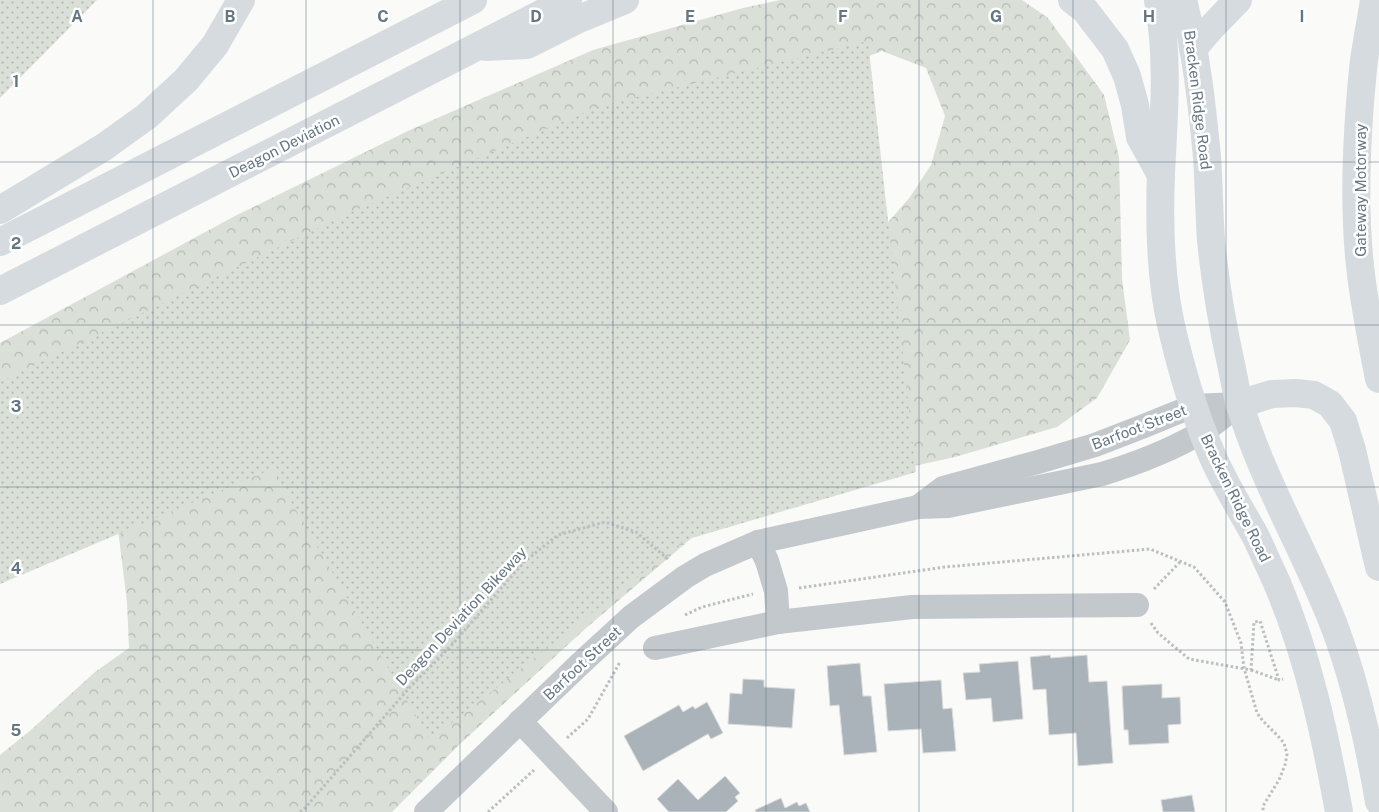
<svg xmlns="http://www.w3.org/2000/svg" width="1379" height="812" font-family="'Public Sans',sans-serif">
<defs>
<pattern id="forest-crowns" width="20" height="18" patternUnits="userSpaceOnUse" patternTransform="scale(1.25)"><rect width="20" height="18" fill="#dadfd7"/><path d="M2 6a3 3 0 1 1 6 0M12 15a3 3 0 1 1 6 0" fill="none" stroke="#b4b9b4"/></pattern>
<pattern id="park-dots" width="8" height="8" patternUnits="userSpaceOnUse" patternTransform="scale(1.25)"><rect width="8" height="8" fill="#dadfd7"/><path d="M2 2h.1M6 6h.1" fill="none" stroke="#b4b9b4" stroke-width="1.8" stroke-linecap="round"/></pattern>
</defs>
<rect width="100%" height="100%" fill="#fafaf8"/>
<g fill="url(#forest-crowns)">
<path d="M780,0H1022L1048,18L1104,95L1119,157L1122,279L1130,340L1097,398L1057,427L955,457L836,483L865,249L910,197L931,165L945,116L926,68L882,51L818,76L0,422V343L235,216L410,130L593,50L743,8Z"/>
<path d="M107,441L727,508L585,629L460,744L392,812H0V755L32,729L95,672L129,648L127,602Z"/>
</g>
<g fill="url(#park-dots)">
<path d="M0,0H97L0,98Z"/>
<path d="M868,41L916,472L685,540L430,740L272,469L0,584V382L347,214L597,107Z"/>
</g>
<g fill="#aab3b9" stroke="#dcdcda">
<path d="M1050,655L1051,658L1087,655L1089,682L1107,681L1113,763L1078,766L1076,733L1049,735L1046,689L1033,690L1030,657Z"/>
<path d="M1018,661L1023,719L993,722L991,698L966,700L963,673L980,672L979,664Z"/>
<path d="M860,663L863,696H871L877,752L844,755L839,705L830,706L827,666Z"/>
<path d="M743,679L764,680V687L795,689L792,728L728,724L730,693L742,694Z"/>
<path d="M941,680L943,709L952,708L956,751L923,753L921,729L888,731L884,684Z"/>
<path d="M1162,684V698L1180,697L1181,724L1168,725L1169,743L1129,745L1128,730H1124L1122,686Z"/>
<path d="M707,702L723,733L711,739L708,734L643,771L624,736L679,705L683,712L693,706L695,709Z"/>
<path d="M725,776L740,793L735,797L738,801L726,812H669L657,799L678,779L698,800Z"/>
<path d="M1192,795L1195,812H1163L1161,800Z"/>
<path d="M781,798L785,808L797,802L799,806L806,803L810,812H756L755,810Z"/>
</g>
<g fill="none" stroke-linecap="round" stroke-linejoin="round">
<g stroke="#bbbfc2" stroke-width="3" stroke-dasharray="2.5 2.5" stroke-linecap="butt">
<path d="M799,588L945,567L1150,549L1194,567L1225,602L1241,643L1244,668L1257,713L1263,721L1277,735L1284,743L1287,754L1285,765L1279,780L1263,806V812"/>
<path d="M1154,589L1180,562"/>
<path d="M685,615L702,607L753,594"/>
<path d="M1151,623L1158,633L1189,659L1251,670L1254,622L1260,621L1279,680L1283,679"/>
<path d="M1251,670L1279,680"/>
<path d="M567,738L588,719L620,662"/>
<path d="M300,812L305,808L410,687L450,647L524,562L558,535L605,522L636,532L669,560"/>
<path d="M488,812L534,770"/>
</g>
<g stroke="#c3c8cc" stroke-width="24">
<path d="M918,507L943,488L1038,462L1095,445L1144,426L1193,406L1239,404"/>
<path d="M758,542L767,561L776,591L778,622"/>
<path d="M655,648L778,622L912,607L1137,605"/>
<path d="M520,721L606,812"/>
<path d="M426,812L580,664L631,617L685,577L705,565L758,542L918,507L948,506L1102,474C1135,464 1173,449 1202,432C1215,424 1227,413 1239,404"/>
</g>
<g stroke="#d6dbdf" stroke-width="28">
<path d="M1158,0C1169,57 1164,116 1161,173C1159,224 1160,276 1171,325C1181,369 1194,413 1212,455C1224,483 1241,510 1256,537C1263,552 1270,568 1277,583C1308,656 1325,734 1339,812"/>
<path d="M1183,0C1196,51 1202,105 1207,157C1209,185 1209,213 1211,240C1215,282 1222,323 1231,364C1234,378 1236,392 1240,405C1263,482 1306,552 1335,628C1356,684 1369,743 1379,802"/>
</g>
<g stroke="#d6dbdf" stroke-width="28">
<path d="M1072,0L1085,10L1115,49L1127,76L1135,105L1140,137L1161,175"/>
<path d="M1374,0C1371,20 1367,40 1364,60C1357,126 1353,201 1360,266C1364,304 1372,342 1379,379"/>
<path d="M486,47L527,45L579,19L625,0"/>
<path d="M1193,49L1209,30L1238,0"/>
<path d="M0,210L104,147L147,116L186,80L215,45L241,0"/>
<path d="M0,242L473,0"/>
<path d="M0,291L568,0"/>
<path d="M1239,404L1272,394L1296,393L1314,395L1330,404L1343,421L1352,450L1379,567"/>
</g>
</g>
<path fill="none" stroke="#657683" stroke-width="1" stroke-opacity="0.55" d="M153,0V812M306,0V812M460,0V812M613,0V812M766,0V812M919,0V812M1073,0V812M1226,0V812M0,162H1379M0,325H1379M0,487H1379M0,650H1379"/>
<g text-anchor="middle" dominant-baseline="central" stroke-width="5" stroke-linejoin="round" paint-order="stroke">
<g font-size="15" fill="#657683" stroke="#fff">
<text transform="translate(1198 100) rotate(83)">Bracken Ridge Road</text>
<text transform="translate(284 146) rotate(-27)">Deagon Deviation</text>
<text transform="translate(1360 190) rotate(-90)">Gateway Motorway</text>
<text transform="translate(1139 427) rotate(-21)">Barfoot Street</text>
<text transform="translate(1236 498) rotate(64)">Bracken Ridge Road</text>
<text transform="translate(461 616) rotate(-47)">Deagon Deviation Bikeway</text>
<text transform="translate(582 663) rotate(-43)">Barfoot Street</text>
</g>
</g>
<g font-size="16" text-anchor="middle" font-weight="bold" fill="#657683" stroke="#fff" stroke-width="5" stroke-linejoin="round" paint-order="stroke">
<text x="77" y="22">A</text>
<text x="230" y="22">B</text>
<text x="383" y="22">C</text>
<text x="536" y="22">D</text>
<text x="690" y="22">E</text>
<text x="843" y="22">F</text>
<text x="996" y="22">G</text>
<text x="1149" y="22">H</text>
<text x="1302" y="22">I</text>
<text x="16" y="87">1</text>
<text x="16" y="249">2</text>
<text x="16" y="412">3</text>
<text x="16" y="574">4</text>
<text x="16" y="736">5</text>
</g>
</svg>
